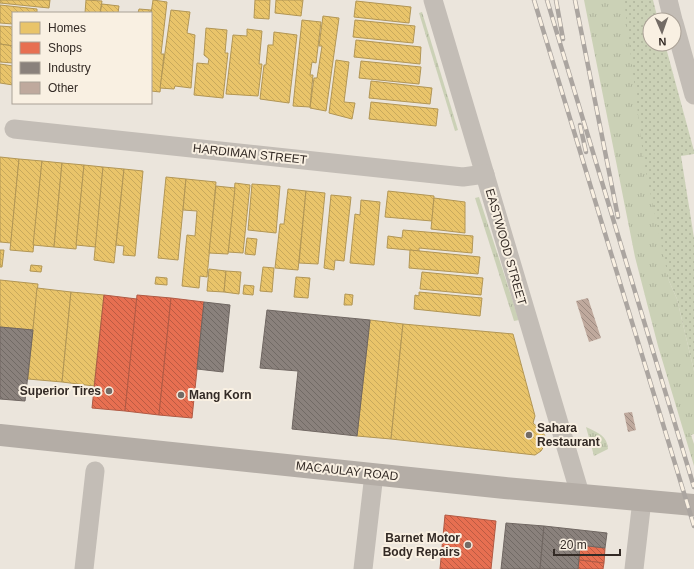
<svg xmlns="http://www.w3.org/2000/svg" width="694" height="569" font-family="Helvetica,sans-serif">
<defs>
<pattern id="grass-tufts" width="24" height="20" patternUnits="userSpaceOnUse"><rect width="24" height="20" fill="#cbd1b6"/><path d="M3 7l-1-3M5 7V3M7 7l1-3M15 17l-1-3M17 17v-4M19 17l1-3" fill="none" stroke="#afb49c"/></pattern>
<pattern id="park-dots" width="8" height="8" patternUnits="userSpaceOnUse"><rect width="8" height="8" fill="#cbd1b6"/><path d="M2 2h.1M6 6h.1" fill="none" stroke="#afb49c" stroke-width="1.8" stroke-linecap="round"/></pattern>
<pattern id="homes-back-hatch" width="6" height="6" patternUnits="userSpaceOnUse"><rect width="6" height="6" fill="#e9c46a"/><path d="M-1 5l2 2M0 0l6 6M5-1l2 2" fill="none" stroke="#c8a95c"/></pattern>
<pattern id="shops-back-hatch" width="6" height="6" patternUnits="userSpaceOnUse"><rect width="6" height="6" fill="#e76f51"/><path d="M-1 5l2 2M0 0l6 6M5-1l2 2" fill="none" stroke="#bc5b43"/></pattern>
<pattern id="industry-back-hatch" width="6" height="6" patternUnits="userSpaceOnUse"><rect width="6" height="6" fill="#8a817c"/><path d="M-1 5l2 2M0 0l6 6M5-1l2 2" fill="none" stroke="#716a65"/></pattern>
<pattern id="building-back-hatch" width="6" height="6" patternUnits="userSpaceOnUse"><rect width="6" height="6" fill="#bfa99d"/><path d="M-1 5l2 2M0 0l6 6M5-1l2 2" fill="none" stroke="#9c8a80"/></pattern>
</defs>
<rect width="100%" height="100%" fill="#ebe5dc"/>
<g fill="url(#grass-tufts)">
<path d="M584,0H626L669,281L677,299L694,371V434L691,435L694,444V466L658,346L635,257Z"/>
<path d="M422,12L458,130L455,131L419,13Z"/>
<path d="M479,197L519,320L514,321L475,198Z"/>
<path d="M586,427C598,433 607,435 608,449L594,456Z"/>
</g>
<path fill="url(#park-dots)" d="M624,0H653L658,20H650V44H665L694,151V154L681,156L694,238V371L677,299L669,281L644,163Z"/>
<g fill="url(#homes-back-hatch)" stroke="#b29655">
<path d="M0,0H50L49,8L0,3Z"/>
<path d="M86,0L102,1L100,13H85Z"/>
<path d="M153,0L167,2L161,54H164L160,92L151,91V14Z"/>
<path d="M255,0H270L269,19L254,18Z"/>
<path d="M276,0H303L301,16L275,13Z"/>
<path d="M356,1L411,7L409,23L354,17Z"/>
<path d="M102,4L119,6L118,13H100Z"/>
<path d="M0,5L37,9V13H13V24L0,23Z"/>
<path d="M139,9L151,10V14L138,13Z"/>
<path d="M171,10L190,12L187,33L195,35L191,88L175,86L174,89L160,88Z"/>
<path d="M323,16L339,18L326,111L310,108L314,78H317L322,46H319Z"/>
<path d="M302,20L321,22L316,63L312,62L310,75H313L310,107L293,106Z"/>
<path d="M355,20L415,26L413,43L353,37Z"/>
<path d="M0,26L13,27V46L0,44Z"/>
<path d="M206,28L227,30L225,53H228L223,98L194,95L197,63L208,64L209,59L204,55Z"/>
<path d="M247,29L262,31L259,64H262L258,96L226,94L233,35L247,36Z"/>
<path d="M274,32L297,35L289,103L260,99L264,65H266L268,45H273Z"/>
<path d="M356,40L421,47L420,64L354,57Z"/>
<path d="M0,44L13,46V63L0,62Z"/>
<path d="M336,60L349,62L344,102L355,103L352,119L329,113Z"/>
<path d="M361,61L421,67L419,84L359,78Z"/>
<path d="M0,64L13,66V85L0,83Z"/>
<path d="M371,81L432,88L430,104L369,98Z"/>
<path d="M371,102L438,109L436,126L369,119Z"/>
<path d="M0,157L19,159L11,243L0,242Z"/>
<path d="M19,159L42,161L33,252L10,250Z"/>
<path d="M42,161L62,163L54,247L33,245Z"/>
<path d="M62,163L84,165L76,249L54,247Z"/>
<path d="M84,165L103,167L96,247L76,245Z"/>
<path d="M103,167L124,169L114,263L94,260Z"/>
<path d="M124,169L143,171L135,256L123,255L124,246L116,245Z"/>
<path d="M166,177L186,179L178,260L158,258Z"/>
<path d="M186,179L216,182L207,277L200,276L199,288L182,286L187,235L195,236L197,211L183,210Z"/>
<path d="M235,183L250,185L243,253L228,252Z"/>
<path d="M252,184L280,186L276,233L248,230Z"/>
<path d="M216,186L235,188L228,254L209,253Z"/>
<path d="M288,189L306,191L298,270L275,268L280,224H284Z"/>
<path d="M306,191L325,193L318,264L299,263Z"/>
<path d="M388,191L434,196L432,221L385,217Z"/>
<path d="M331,195L351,197L344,261L335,260L334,270L324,268Z"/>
<path d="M434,198L465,202V233L431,229Z"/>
<path d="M361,200L380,202L374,265L350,263L355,214L360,215Z"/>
<path d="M403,230L473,236L472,253L419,248V251L387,248L388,236L402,238Z"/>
<path d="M247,238L257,239L255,255L245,254Z"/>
<path d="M0,250H4L2,267H0Z"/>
<path d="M410,250L480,257L478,274L409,268Z"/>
<path d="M31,265L42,266L41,272L30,271Z"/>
<path d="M263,267L274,268L272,292L260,291Z"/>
<path d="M209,269L226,271L224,292L207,291Z"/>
<path d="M226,271L241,272L239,294L224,292Z"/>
<path d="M422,272L483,278L481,295L420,289Z"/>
<path d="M156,277L167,278V285L155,284Z"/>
<path d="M296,277L310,278L308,298L294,297Z"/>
<path d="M0,280L38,284L33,330L0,327Z"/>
<path d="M244,285L254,286L253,295L243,294Z"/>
<path d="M37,288L71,292L62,382L28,379Z"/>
<path d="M71,292L104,295L94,386L62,382Z"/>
<path d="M419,292L482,298L480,316L414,309L415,295L419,296Z"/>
<path d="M345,294L353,295L352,305H344Z"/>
<path d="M370,320L403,324L391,439L357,436Z"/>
<path d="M403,324L513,334L535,416L533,423L542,431L545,436L544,446L541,451L535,455L391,439Z"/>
</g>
<g fill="url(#shops-back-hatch)" stroke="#b15a44">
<path d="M104,295L137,299L125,411L92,408Z"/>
<path d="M137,295L171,298L159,415L125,411Z"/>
<path d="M171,298L204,302L192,418L159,415Z"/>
<path d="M445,515L496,521L491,569H440Z"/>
<path d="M580,545L605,548L604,563L579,560Z"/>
<path d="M579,560L604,563L603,569H578Z"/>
</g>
<g fill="url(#industry-back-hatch)" stroke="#706762">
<path d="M204,302L230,305L223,372L197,369Z"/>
<path d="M267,310L370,320L357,436L292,429L298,371L260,368Z"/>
<path d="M0,327L33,330L25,401L0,399Z"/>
<path d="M506,523L544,526L540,569H501Z"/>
<path d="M544,526L607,533L605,548L580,545L578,569H540Z"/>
</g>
<g fill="url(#building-back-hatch)">
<path d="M588,298L601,338L589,342L576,301Z"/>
<path d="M632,412L636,430L628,432L624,413Z"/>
</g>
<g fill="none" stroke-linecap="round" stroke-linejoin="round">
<g stroke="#c3bdb6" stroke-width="19">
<path d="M433,0L580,494"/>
<path d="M668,0L673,20"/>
<path d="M674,23L694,95"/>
<path d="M14,129L463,177L485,174"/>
<path d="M84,569L95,471"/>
<path d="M363,569L374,474"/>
<path d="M634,569L642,500"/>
</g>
<path stroke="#b4ada6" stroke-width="22" d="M0,435L505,488L694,505"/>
<g stroke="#aba5a0" stroke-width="4.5">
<g id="rail">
<path d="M534,0L694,526"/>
<path d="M547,0L694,487"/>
<path d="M556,0L563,39"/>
<path d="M575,0L618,217"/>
<path d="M580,125L586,152"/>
</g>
</g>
<use href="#rail" stroke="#f9f0e2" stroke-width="3" stroke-dasharray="9" stroke-linecap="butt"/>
</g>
<g fill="#736b65" stroke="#f9f0e2" stroke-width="1.5">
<circle cx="109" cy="391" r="4"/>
<circle cx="181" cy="395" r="4"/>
<circle cx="529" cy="435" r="4"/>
<circle cx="468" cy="545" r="4"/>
</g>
<g text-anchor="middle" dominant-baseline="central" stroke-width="4" stroke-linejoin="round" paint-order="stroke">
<g font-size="12" fill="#332a25" stroke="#f9f0e2">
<text transform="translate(250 154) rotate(6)">HARDIMAN STREET</text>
<text transform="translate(506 247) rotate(74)">EASTWOOD STREET</text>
<text transform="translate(347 471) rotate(6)">MACAULAY ROAD</text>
</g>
<g font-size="12" font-weight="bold" fill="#332a25" stroke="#f9f0e2" text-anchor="end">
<text x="101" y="391">Superior Tires</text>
<text x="189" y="395" text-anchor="start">Mang Korn</text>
<text x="537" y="428" text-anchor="start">Sahara<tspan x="537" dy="14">Restaurant</tspan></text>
<text x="460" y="538">Barnet Motor<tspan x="460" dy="14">Body Repairs</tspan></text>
</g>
</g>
<rect x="12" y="12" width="140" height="92" fill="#f9f0e2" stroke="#aaa196"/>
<rect x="20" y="22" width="20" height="12" fill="#e9c46a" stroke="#aaa196"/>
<text x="48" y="32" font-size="12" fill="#332a25">Homes</text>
<rect x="20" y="42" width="20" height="12" fill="#e76f51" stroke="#aaa196"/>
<text x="48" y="52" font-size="12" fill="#332a25">Shops</text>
<rect x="20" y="62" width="20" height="12" fill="#8a817c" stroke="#aaa196"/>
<text x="48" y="72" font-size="12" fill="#332a25">Industry</text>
<rect x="20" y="82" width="20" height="12" fill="#bfa99d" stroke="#aaa196"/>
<text x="48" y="92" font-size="12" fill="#332a25">Other</text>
<g transform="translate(662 32) rotate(178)"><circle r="19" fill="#f9f0e2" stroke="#aaa196"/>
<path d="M0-3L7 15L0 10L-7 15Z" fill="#736b65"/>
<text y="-6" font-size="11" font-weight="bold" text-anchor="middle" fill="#332a25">N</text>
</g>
<path d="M554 549v6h66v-6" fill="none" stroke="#332a25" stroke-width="2"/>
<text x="560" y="549" font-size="12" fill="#332a25" stroke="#f9f0e2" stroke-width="3" paint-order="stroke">20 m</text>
</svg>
